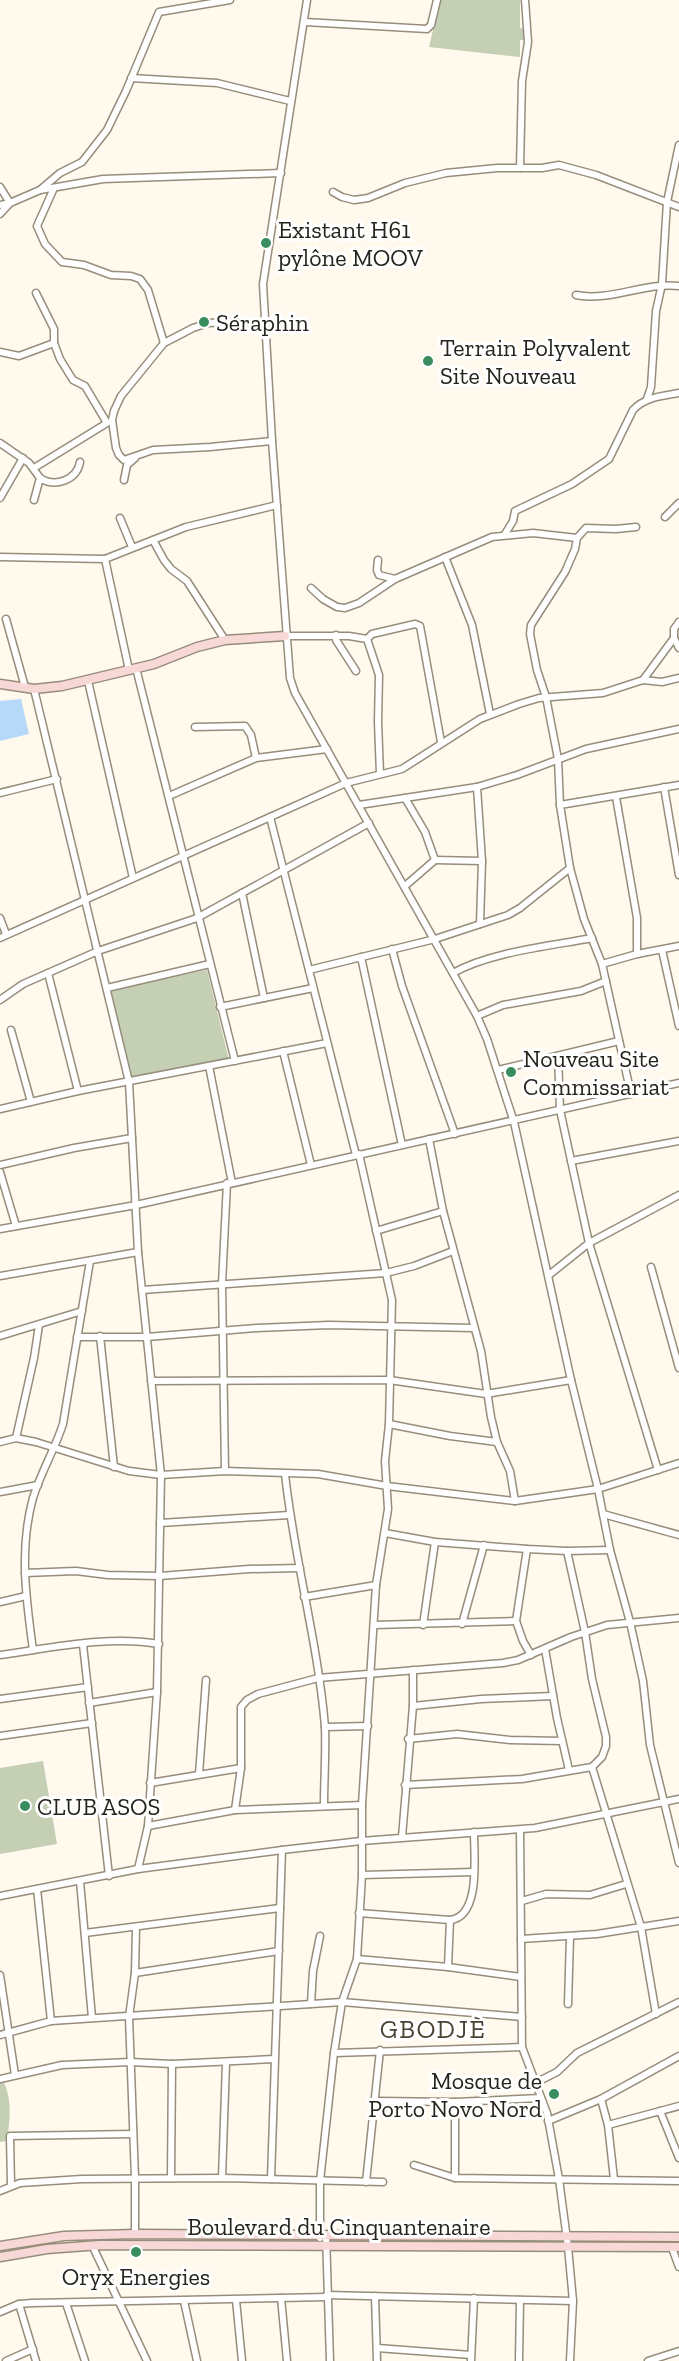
<svg xmlns="http://www.w3.org/2000/svg" width="679" height="2361" font-family="'Zilla Slab',serif">
<rect width="100%" height="100%" fill="#fff9ee"/>
<g fill="#c4cfb4">
<path d="M440,0H520V28L526,29V40H520V57L429,47Z"/>
<path d="M207,970L229,1060L132,1080L111,990Z"/>
<path d="M43,1761L57,1844L0,1854V1768Z"/>
<path d="M0,2076C13,2094 10,2119 7,2141L0,2142Z"/>
</g>
<path fill="#b6d9f9" d="M21,699L29,734L0,741V701Z"/>
<g fill="none" stroke-linecap="round" stroke-linejoin="round">
<g stroke="#968d7b" stroke-width="9">
<g id="street">
<path d="M307,0L263,284L272,441L290,678L295,693L477,1016L487,1039L514,1122L571,1380L598,1489L610,1550L630,1622L643,1681L650,1745L679,1863"/>
<path d="M305,22L427,29L431,25L437,0"/>
<path d="M131,78L217,83L290,101"/>
<path d="M520,168L522,81L528,42L525,0"/>
<path d="M0,187L10,203L0,214"/>
<path d="M54,188L37,226L45,244L62,262L84,265L111,275L131,276L140,279L148,290L164,343"/>
<path d="M40,190L60,173L82,162L107,130L126,91L159,12L230,0"/>
<path d="M333,192L342,197L354,200L368,198L405,183L446,173L497,168H542L559,165L596,175L679,207"/>
<path d="M0,205L10,203L40,190L103,179L281,173"/>
<path d="M576,295C610,302 644,282 679,286"/>
<path d="M264,324L234,322L208,323L193,328L164,343L121,396L114,411L112,420L116,448L119,455L124,460L153,450L210,447L272,441"/>
<path d="M0,352L19,356L54,343"/>
<path d="M647,399L651,387L656,311L662,284L667,202L679,145"/>
<path d="M0,443L29,463L40,478L34,500"/>
<path d="M34,468L107,423L85,386L73,380L60,359L54,343V329L36,293"/>
<path d="M40,478C55,488 77,480 80,462"/>
<path d="M124,480L127,465L135,458"/>
<path d="M0,498L23,458"/>
<path d="M665,517L679,503"/>
<path d="M120,518L132,547"/>
<path d="M505,534L513,521L515,511L572,484L609,459L633,410C645,397 662,396 679,393"/>
<path d="M153,540L186,527L277,505"/>
<path d="M0,557L105,559L153,540L164,560L171,569L187,581L225,640"/>
<path d="M445,557L472,625L490,714"/>
<path d="M105,559L129,670"/>
<path d="M378,560L377,570L379,575L395,579"/>
<path d="M311,588L323,599L337,607L345,608L359,603L395,579L492,537L533,533L577,538"/>
<path d="M6,619L25,687"/>
<path d="M336,635V640L356,671"/>
<path d="M285,636H349L367,639L379,675L378,722L380,774"/>
<path d="M674,638L679,648"/>
<path d="M367,639L372,634L415,624L420,626L441,742"/>
<path d="M136,668L235,1061"/>
<path d="M643,680L674,638V629L679,622"/>
<path d="M88,681L133,878"/>
<path d="M34,689L129,1082L138,1252L161,1475L157,1692L148,1826L138,1869"/>
<path d="M195,727L245,726L251,735L256,758"/>
<path d="M664,787L679,875"/>
<path d="M0,793L57,779"/>
<path d="M169,796L256,758L327,749"/>
<path d="M616,797L637,918V954"/>
<path d="M359,805L477,787L517,775L586,749L679,729"/>
<path d="M560,805L558,759L546,697L537,670L530,634L531,625L565,572L575,549L577,538L586,528L616,529L636,527"/>
<path d="M270,817L356,1155"/>
<path d="M435,860L482,861L477,787"/>
<path d="M405,886L435,860L425,832L405,798"/>
<path d="M242,893L264,998"/>
<path d="M0,918L6,934"/>
<path d="M480,924L482,861"/>
<path d="M0,938L346,783L402,769L480,719L519,704L539,698L603,693L643,680L662,682L679,678"/>
<path d="M392,949L402,986L455,1134"/>
<path d="M662,950L679,1026"/>
<path d="M361,957L402,1145"/>
<path d="M602,964L637,954L679,946"/>
<path d="M309,970L435,939L508,915L520,908L570,868"/>
<path d="M48,973L78,1091"/>
<path d="M453,973C490,952 550,946 592,938"/>
<path d="M107,988L210,964"/>
<path d="M0,1000L23,984L98,951L197,918L369,823"/>
<path d="M220,1007L313,988"/>
<path d="M477,1016L503,1005L581,991L606,981"/>
<path d="M11,1030L31,1102"/>
<path d="M283,1051L311,1165"/>
<path d="M558,1056L560,1110L589,1243L658,1470"/>
<path d="M209,1066L232,1183"/>
<path d="M498,1070L619,1041"/>
<path d="M631,1094L602,964L584,919L570,868L560,805L679,785"/>
<path d="M0,1109L78,1091L327,1043"/>
<path d="M429,1139L443,1211L481,1351L491,1417L497,1442L510,1471L515,1501"/>
<path d="M571,1161L679,1141"/>
<path d="M0,1165L74,1148L132,1138"/>
<path d="M0,1172L16,1226"/>
<path d="M0,1229L136,1205L679,1083"/>
<path d="M376,1231L443,1211"/>
<path d="M651,1267L679,1368"/>
<path d="M549,1275L589,1243L679,1195"/>
<path d="M0,1276L138,1252"/>
<path d="M142,1290L386,1273L414,1266L453,1251"/>
<path d="M0,1336L82,1311"/>
<path d="M100,1336L114,1467"/>
<path d="M77,1337H147L257,1328L329,1325L474,1328"/>
<path d="M151,1381L389,1380L486,1394L571,1380"/>
<path d="M389,1424L450,1436L497,1442"/>
<path d="M16,1438L34,1358L39,1325"/>
<path d="M0,1442L16,1438L36,1442L129,1471L161,1475L225,1471L318,1474L387,1486L515,1501L598,1489L679,1463"/>
<path d="M225,1471L222,1284L227,1183"/>
<path d="M285,1474C294,1559 318,1642 325,1727C326,1753 324,1779 324,1805"/>
<path d="M0,1492L38,1485"/>
<path d="M603,1514L679,1535"/>
<path d="M160,1523L289,1515"/>
<path d="M385,1533L435,1542L527,1549L567,1551L610,1550"/>
<path d="M527,1549L516,1621L523,1641L531,1655"/>
<path d="M25,1573L76,1571L108,1575L160,1576L249,1569L300,1568"/>
<path d="M304,1597L376,1585"/>
<path d="M0,1602L26,1596"/>
<path d="M462,1624L484,1545"/>
<path d="M374,1625L516,1621"/>
<path d="M423,1625L435,1542"/>
<path d="M83,1645L109,1876"/>
<path d="M545,1649L557,1718L569,1770"/>
<path d="M33,1650C26,1599 19,1548 33,1498C41,1472 55,1449 63,1424L90,1261"/>
<path d="M0,1655C51,1648 108,1635 159,1644"/>
<path d="M0,1699L88,1687"/>
<path d="M89,1703L157,1692"/>
<path d="M413,1706L481,1699L553,1696"/>
<path d="M325,1727L368,1726"/>
<path d="M0,1736L92,1723"/>
<path d="M408,1739L457,1734L510,1740L562,1741"/>
<path d="M592,1767L641,1927L656,2014"/>
<path d="M199,1774L206,1680"/>
<path d="M150,1783L241,1768"/>
<path d="M405,1785L522,1779L592,1767L602,1757L606,1746V1737L592,1679L585,1632L567,1551"/>
<path d="M235,1810L241,1768V1707L247,1700L258,1694L318,1678L503,1663L518,1660L571,1637L607,1625L679,1618"/>
<path d="M148,1826L235,1810L362,1805"/>
<path d="M520,1830L522,2047L547,2113L559,2179L568,2247L573,2301L570,2361"/>
<path d="M402,1837L413,1706V1670"/>
<path d="M362,1875L474,1872"/>
<path d="M80,1881L92,2018"/>
<path d="M37,1889L51,2021"/>
<path d="M0,1896L138,1869L282,1850L361,1841L535,1828L679,1799"/>
<path d="M522,1901L546,1894L590,1895L626,1884"/>
<path d="M359,1913L450,1920C481,1917 474,1856 474,1832"/>
<path d="M85,1933L280,1908"/>
<path d="M521,1939L597,1934L679,1921"/>
<path d="M357,1959L448,1967L521,1977"/>
<path d="M448,1967L450,1920"/>
<path d="M135,1973L279,1951"/>
<path d="M0,1975L15,2075"/>
<path d="M311,2004L313,1971L320,1936"/>
<path d="M568,2004L570,1937"/>
<path d="M0,2035L51,2021L342,2002L522,2017"/>
<path d="M334,2053L522,2047"/>
<path d="M0,2079L62,2065L130,2062L172,2064L274,2059"/>
<path d="M535,2083L557,2072L577,2053L679,2002"/>
<path d="M601,2099L608,2125L614,2179"/>
<path d="M376,2101L455,2102L541,2098"/>
<path d="M660,2111L679,2158"/>
<path d="M548,2121L601,2099L679,2056"/>
<path d="M608,2125L679,2106"/>
<path d="M414,2165L455,2178L679,2181"/>
<path d="M171,2178L172,2064"/>
<path d="M222,2178L226,2063"/>
<path d="M455,2178V2102"/>
<path d="M271,2179L282,1850"/>
<path d="M366,2182L380,2050"/>
<path d="M11,2185L10,2136L133,2134"/>
<path d="M0,2191L20,2183L82,2179L222,2178L383,2182"/>
<path d="M135,2234V2178L129,2017L135,1973L136,1927"/>
<path d="M326,2235L330,2361"/>
<path d="M320,2238V2181L334,2053L342,2002L357,1959L362,1875V1805L376,1585L388,1509L385,1461L389,1424L392,1300L359,1154"/>
<path d="M92,2245L147,2361"/>
<path d="M672,2248L679,2267"/>
<path d="M327,2295L573,2301"/>
<path d="M375,2296L377,2361"/>
<path d="M281,2298L287,2361"/>
<path d="M236,2300L242,2361"/>
<path d="M184,2301L197,2361"/>
<path d="M66,2303L85,2361"/>
<path d="M19,2304L36,2361"/>
<path d="M0,2312L19,2304L32,2303L327,2297"/>
<path d="M377,2348L471,2355"/>
<path d="M6,2361L33,2349"/>
<path d="M471,2361L474,2298"/>
<path d="M519,2361L520,2300"/>
<path d="M648,2361L679,2351"/>
</g>
</g>
<g stroke="#968d7b" stroke-width="11">
<g id="secondary">
<path d="M0,684L34,689L62,686L154,664L197,647L225,640L285,636"/>
<path d="M0,2246L64,2236L135,2234L679,2237"/>
<path d="M0,2257L47,2249L100,2245L679,2247"/>
</g>
</g>
<use href="#street" stroke="#fff" stroke-width="6"/>
<use href="#secondary" stroke="#f7d8d7" stroke-width="8"/>
</g>
<g fill="#398d5f" stroke="#fff" stroke-width="2">
<circle cx="266" cy="243" r="6"/>
<circle cx="204" cy="322" r="6"/>
<circle cx="428" cy="361" r="6"/>
<circle cx="511" cy="1072" r="6"/>
<circle cx="25" cy="1806" r="6"/>
<circle cx="554" cy="2094" r="6"/>
<circle cx="136" cy="2252" r="6"/>
</g>
<g text-anchor="middle" dominant-baseline="central" stroke-width="6" stroke-linejoin="round" paint-order="stroke">
<g font-size="24" fill="#26231c" stroke="#fff" text-anchor="start">
<text x="278" y="229">Existant H61<tspan x="278" dy="28">pylône MOOV</tspan></text>
<text x="216" y="322">Séraphin</text>
<text x="440" y="347">Terrain Polyvalent<tspan x="440" dy="28">Site Nouveau</tspan></text>
<text x="523" y="1058">Nouveau Site<tspan x="523" dy="28">Commissariat</tspan></text>
<text x="37" y="1806">CLUB ASOS</text>
<text x="542" y="2080" text-anchor="end">Mosque de<tspan x="542" dy="28">Porto Novo Nord</tspan></text>
<text x="136" y="2276" text-anchor="middle">Oryx Energies</text>
</g>
<g font-size="24" fill="#26231c" stroke="#fff">
<text x="339" y="2226">Boulevard du Cinquantenaire</text>
</g>
<g font-size="26" letter-spacing="1.5" fill="#4a4233" stroke="#fff">
<text x="433" y="2029">GBODJÈ</text>
</g>
</g>
</svg>
